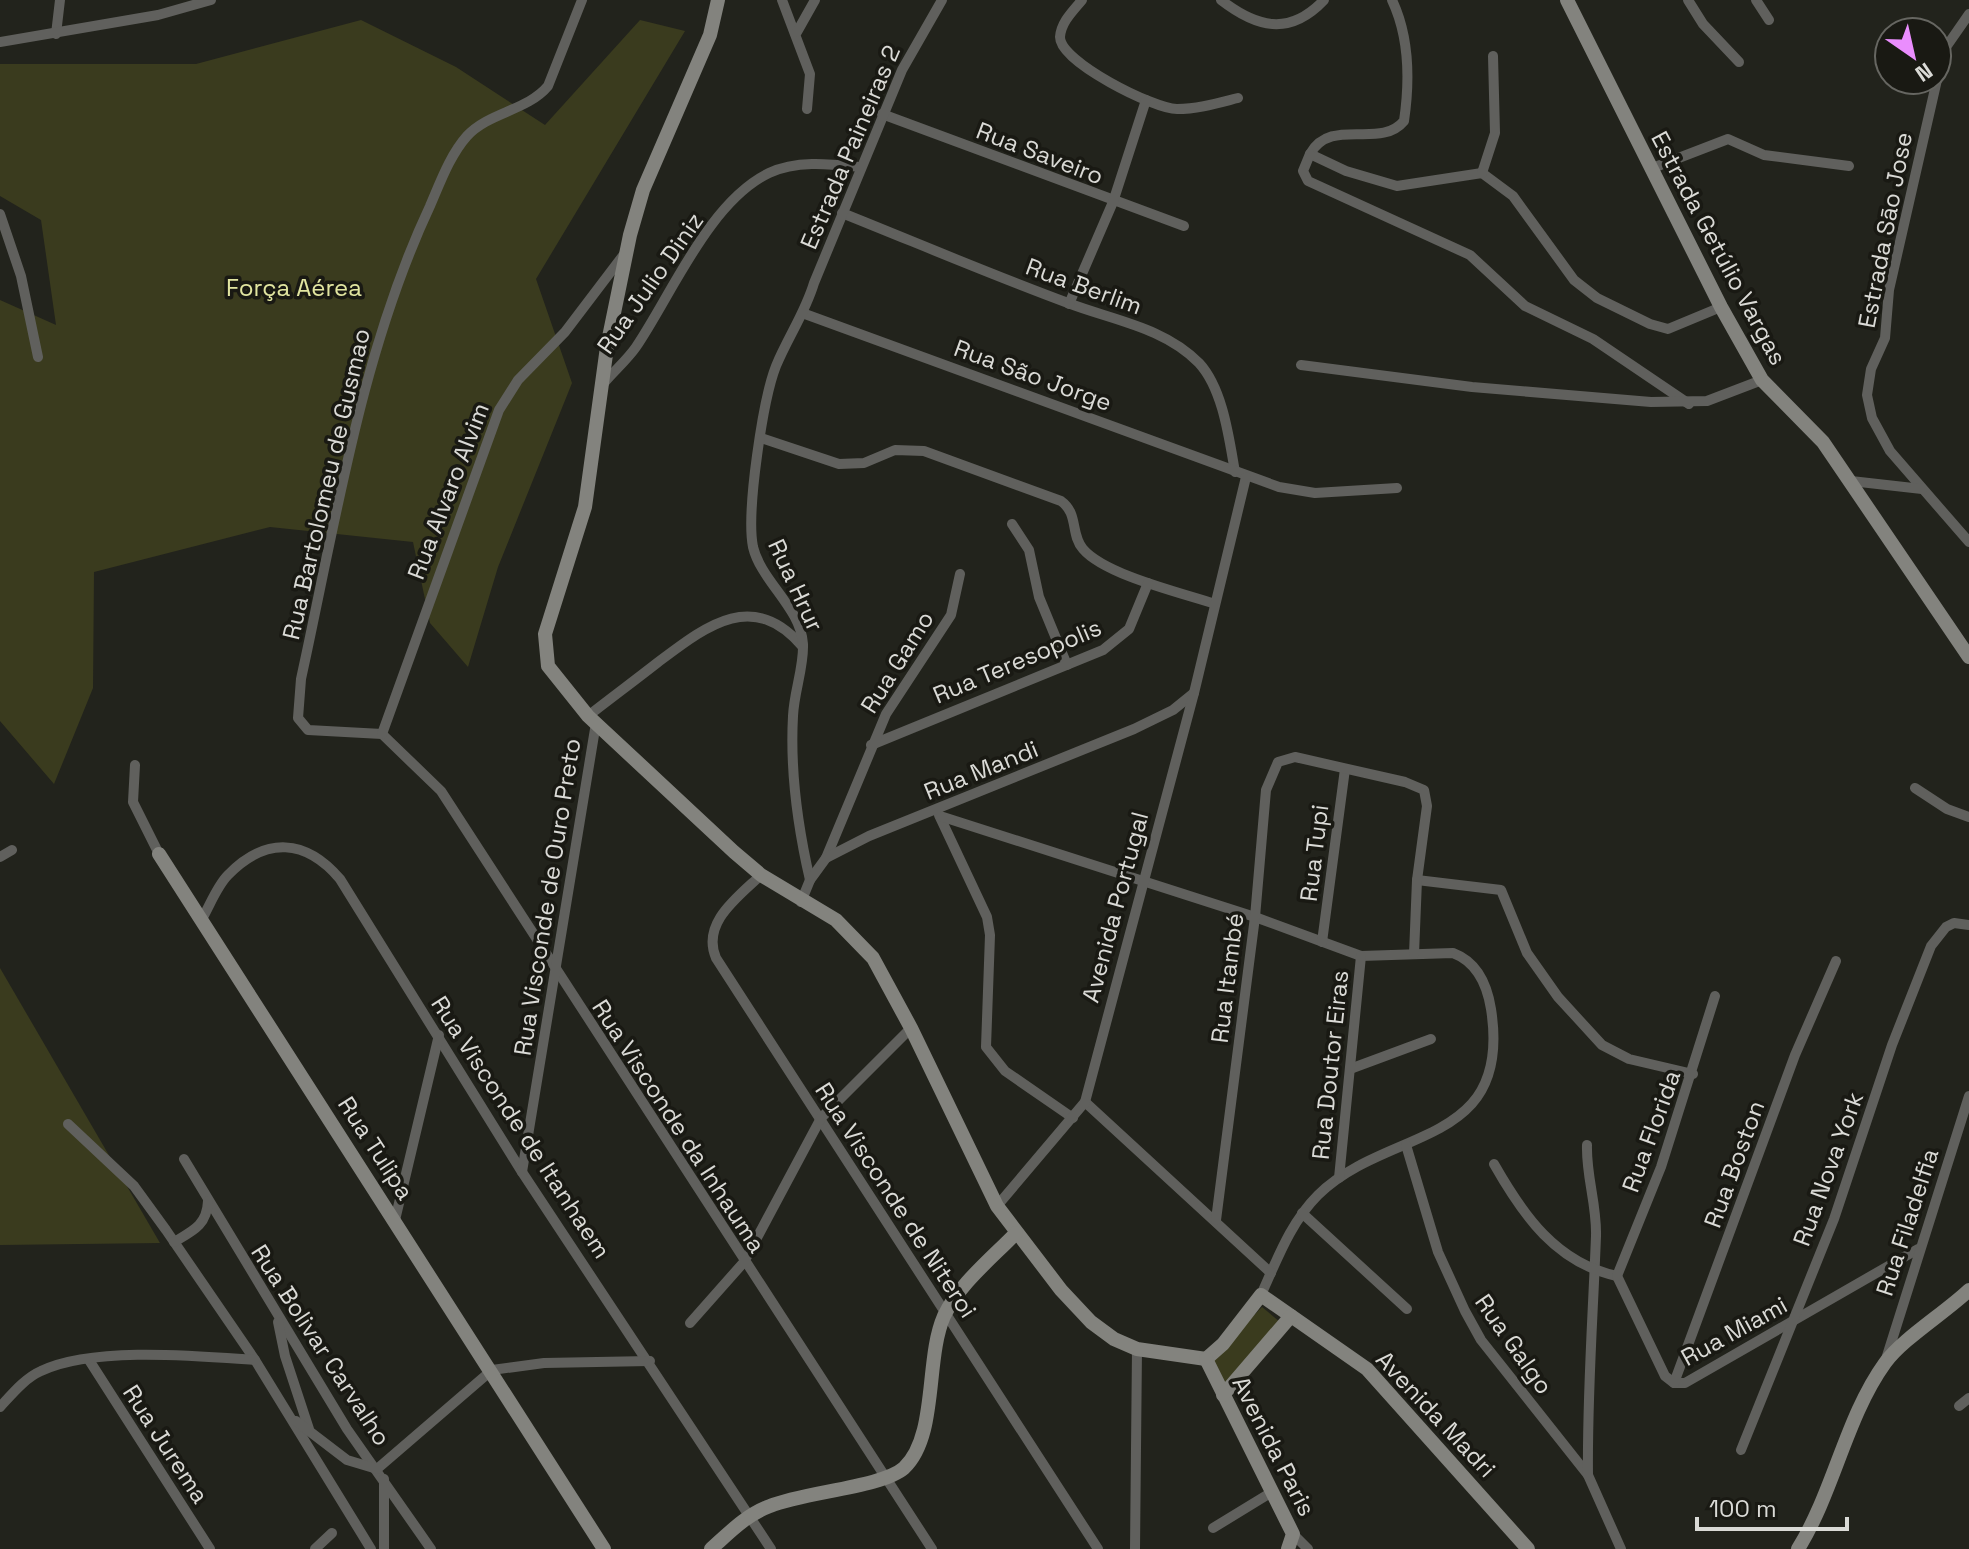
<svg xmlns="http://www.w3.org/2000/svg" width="1969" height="1549" font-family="'Space Grotesk',sans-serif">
<rect width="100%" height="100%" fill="#22231c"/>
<g fill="#3a3b1e">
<path d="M361,20L456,67L545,125L640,20L685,31L536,279L572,383L498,567L468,667L430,623L413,542L270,527L94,572L93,688L54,784L0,721V300L56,325L41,220L0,196V64H196Z"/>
<path d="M0,968L160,1243L0,1245Z"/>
<path d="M1262,1307L1280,1322L1224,1385L1212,1358Z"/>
</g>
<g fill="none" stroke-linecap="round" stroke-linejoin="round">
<g stroke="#60605d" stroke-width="10">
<path d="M582,0L548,86C527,111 489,112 467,136C450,155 440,183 430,206C361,353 336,520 301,679L298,718L308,730L382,734L441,791L932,1549"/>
<path d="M782,0L810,74L807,109"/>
<path d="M1082,0C1073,11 1061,22 1060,37C1060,62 1154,109 1177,109C1198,109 1218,103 1238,98"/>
<path d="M1221,0C1256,27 1289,37 1324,0"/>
<path d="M1392,0C1410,38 1410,80 1404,121C1380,150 1331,116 1310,154L1346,171L1397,186L1482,173L1513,196L1574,280L1597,298L1650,324L1668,329L1721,307"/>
<path d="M1688,0L1703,24L1739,62"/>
<path d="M1756,0L1769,20"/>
<path d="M797,32L815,0"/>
<path d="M56,34L60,0"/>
<path d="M0,42L158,15L211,0"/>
<path d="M1937,79L1944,50L1969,14"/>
<path d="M1937,80L1889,290L1885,338L1871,369L1867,395L1872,418L1890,451L1969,542"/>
<path d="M882,114L1184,226"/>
<path d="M1310,154L1303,171L1308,181L1470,255L1525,306L1593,339L1689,404"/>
<path d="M1650,169L1728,139L1764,155L1849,166"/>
<path d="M1482,173L1495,133L1493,56"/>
<path d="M842,213C917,243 992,275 1068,303C1112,320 1164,327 1199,363C1223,389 1229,438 1235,472"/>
<path d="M0,214L21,276L38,357"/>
<path d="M1069,304L1113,202L1146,100"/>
<path d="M805,314L1279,487L1315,493L1397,488"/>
<path d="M1301,365L1472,387L1651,402L1707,401L1762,380"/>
<path d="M604,383C614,371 627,360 636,347C672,294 709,202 769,173C797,160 830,164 860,167"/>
<path d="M761,438L839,464L864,463L895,450L924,451L1061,501C1079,514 1070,534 1083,549C1105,575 1182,593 1215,604"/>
<path d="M1851,481L1922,489"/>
<path d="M1012,524L1029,550L1039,597L1067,665"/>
<path d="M588,716C611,698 634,681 657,663C705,627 752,588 802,646"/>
<path d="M382,734L499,410L518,380L565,332L625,253"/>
<path d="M871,745L1103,650L1129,629L1148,583"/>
<path d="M135,765L133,802L159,854"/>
<path d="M1915,788L1947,809L1969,817"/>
<path d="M939,815L987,917L990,935L986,1047L1005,1071L1073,1118"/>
<path d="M940,816L1255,917L1361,956L1453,953C1477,962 1487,984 1491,1009C1513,1149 1388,1126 1318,1195C1290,1223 1277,1260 1261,1295"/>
<path d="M0,857L12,850"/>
<path d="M826,858L886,714L951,615L960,574"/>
<path d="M761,875C738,897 701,923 716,958L1098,1549"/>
<path d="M810,880C798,828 790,770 793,716C794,692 804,667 803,644C801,608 761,581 753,547C746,512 763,399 776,366C788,337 805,313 814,283L902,70L942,0"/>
<path d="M1417,880L1501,890L1527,953L1558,997L1602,1045L1629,1059L1693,1074"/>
<path d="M801,902L810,880L826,858L869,836L1134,729L1173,710L1194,693"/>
<path d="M202,919C210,905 217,886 228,875C266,836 306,839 340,879L522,1172L771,1549"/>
<path d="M1322,942L1345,769"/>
<path d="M1350,1069L1431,1039"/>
<path d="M1085,1102L1271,1273"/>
<path d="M68,1124L134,1186L166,1230L255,1360L371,1549"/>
<path d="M1406,1145L1438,1252L1465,1311L1481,1340L1588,1475L1621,1549"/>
<path d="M1587,1145C1586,1176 1597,1205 1596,1236C1593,1316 1587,1395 1588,1475"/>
<path d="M184,1159L347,1429L431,1549"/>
<path d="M1494,1164C1523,1215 1556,1263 1617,1276"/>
<path d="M522,1172L596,723"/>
<path d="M1339,1178L1361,956"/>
<path d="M997,1206L1085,1102L1194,693L1246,477"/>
<path d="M1302,1213L1407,1309"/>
<path d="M395,1220L439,1035"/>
<path d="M1216,1220L1255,917L1266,790L1278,762L1295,757L1405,782L1424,790L1427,806L1417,880L1414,954"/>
<path d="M174,1242C193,1231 207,1225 208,1201"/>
<path d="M1617,1276L1665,1376L1674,1383H1685L1918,1249"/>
<path d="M1617,1276L1661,1167L1715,996"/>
<path d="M278,1322L285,1356L309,1429"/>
<path d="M690,1323L744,1262L821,1118L911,1028"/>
<path d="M1886,1359L1969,1096"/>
<path d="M89,1360L210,1549"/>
<path d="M1674,1383L1795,1055L1836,961"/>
<path d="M1959,1406L1969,1398"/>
<path d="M0,1407C12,1394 25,1378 41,1371C93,1346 198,1356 255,1360"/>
<path d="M296,1421L347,1460L377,1469L492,1370L544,1363L650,1361"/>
<path d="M1741,1450L1834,1219L1892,1045L1931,946L1946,927L1954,923L1969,925"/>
<path d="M1213,1528L1272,1492"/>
<path d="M1293,1534L1308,1549"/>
<path d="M315,1549L332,1533"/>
<path d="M384,1549V1479"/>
<path d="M1135,1549L1137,1349"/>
</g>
<g stroke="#83837e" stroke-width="14">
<path d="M718,0L710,35L643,190L630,235L607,347L585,507L545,634L548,666L588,716L734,852L761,875L836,920L873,958L911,1028L997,1206L1061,1290L1091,1322L1114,1339L1137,1349L1206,1359"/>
<path d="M1567,0L1721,307L1762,380L1823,442L1969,657"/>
<path d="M159,854L604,1549"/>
<path d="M1206,1359L1223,1344L1261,1295L1367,1369L1528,1549"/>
<path d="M1206,1359L1293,1534L1288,1549"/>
<path d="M1223,1395L1291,1316"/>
<path d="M711,1549C730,1532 746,1515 770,1506C803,1492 883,1487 904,1468C938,1436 925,1359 944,1316C959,1284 992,1258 1016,1233"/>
<path d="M1798,1549C1834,1491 1846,1417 1885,1363C1901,1340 1946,1312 1969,1290"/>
</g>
</g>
<g text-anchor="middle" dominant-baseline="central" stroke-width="7" stroke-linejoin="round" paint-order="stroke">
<g font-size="24" fill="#dadad6" stroke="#191913">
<text transform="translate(850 147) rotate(-67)">Estrada Paineiras 2</text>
<text transform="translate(1040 153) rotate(21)">Rua Saveiro</text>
<text transform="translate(1885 230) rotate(-79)">Estrada Sāo Jose</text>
<text transform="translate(1719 248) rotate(62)">Estrada Getúlio Vargas</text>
<text transform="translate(650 283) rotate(-55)">Rua Julio Diniz</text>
<text transform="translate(1084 286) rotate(20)">Rua Berlim</text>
<text transform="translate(1033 375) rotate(20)">Rua São Jorge</text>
<text transform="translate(326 484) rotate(-77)">Rua Bartolomeu de Gusmao</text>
<text transform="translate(448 491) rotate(-69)">Rua Alvaro Alvim</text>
<text transform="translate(796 585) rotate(65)">Rua Hrur</text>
<text transform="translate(1017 661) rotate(-23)">Rua Teresopolis</text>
<text transform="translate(897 662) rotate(-58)">Rua Gamo</text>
<text transform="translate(981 770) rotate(-22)">Rua Mandi</text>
<text transform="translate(1314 853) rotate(-83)">Rua Tupi</text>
<text transform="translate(547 897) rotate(-81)">Rua Visconde de Ouro Preto</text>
<text transform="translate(1115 907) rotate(-75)">Avenida Portugal</text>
<text transform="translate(1227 978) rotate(-83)">Rua Itambé</text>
<text transform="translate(1330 1065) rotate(-84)">Rua Doutor Eiras</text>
<text transform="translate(679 1126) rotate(57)">Rua Visconde da Inhauma</text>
<text transform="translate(521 1127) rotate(57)">Rua Visconde de Itanhaem</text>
<text transform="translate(1651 1131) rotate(-70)">Rua Florida</text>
<text transform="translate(376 1148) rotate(57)">Rua Tulipa</text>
<text transform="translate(1734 1164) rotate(-70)">Rua Boston</text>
<text transform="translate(1828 1169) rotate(-70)">Rua Nova York</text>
<text transform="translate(896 1200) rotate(57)">Rua Visconde de Niteroi</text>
<text transform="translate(1907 1222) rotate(-72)">Rua Filadelfia</text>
<text transform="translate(1734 1331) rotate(-29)">Rua Miami</text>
<text transform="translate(1514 1344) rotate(55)">Rua Galgo</text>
<text transform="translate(321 1345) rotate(57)">Rua Bolivar Carvalho</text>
<text transform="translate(1436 1414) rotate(47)">Avenida Madri</text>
<text transform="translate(166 1444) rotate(57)">Rua Jurema</text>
<text transform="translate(1274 1446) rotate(63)">Avenida Paris</text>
</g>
<g font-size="24" fill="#e1e5a0" stroke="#191913">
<text x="294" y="287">Força Aérea</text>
</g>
</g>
<g transform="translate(1913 56) rotate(146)"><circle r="38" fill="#191913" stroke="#666661" stroke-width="2"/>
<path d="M0-6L14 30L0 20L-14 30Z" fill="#ea8dfd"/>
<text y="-12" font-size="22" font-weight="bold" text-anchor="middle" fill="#dadad6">N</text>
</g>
<path d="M1697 1517v12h150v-12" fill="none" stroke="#dadad6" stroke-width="4"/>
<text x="1709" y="1517" font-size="24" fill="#dadad6" stroke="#191913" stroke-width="6" paint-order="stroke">100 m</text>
</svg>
